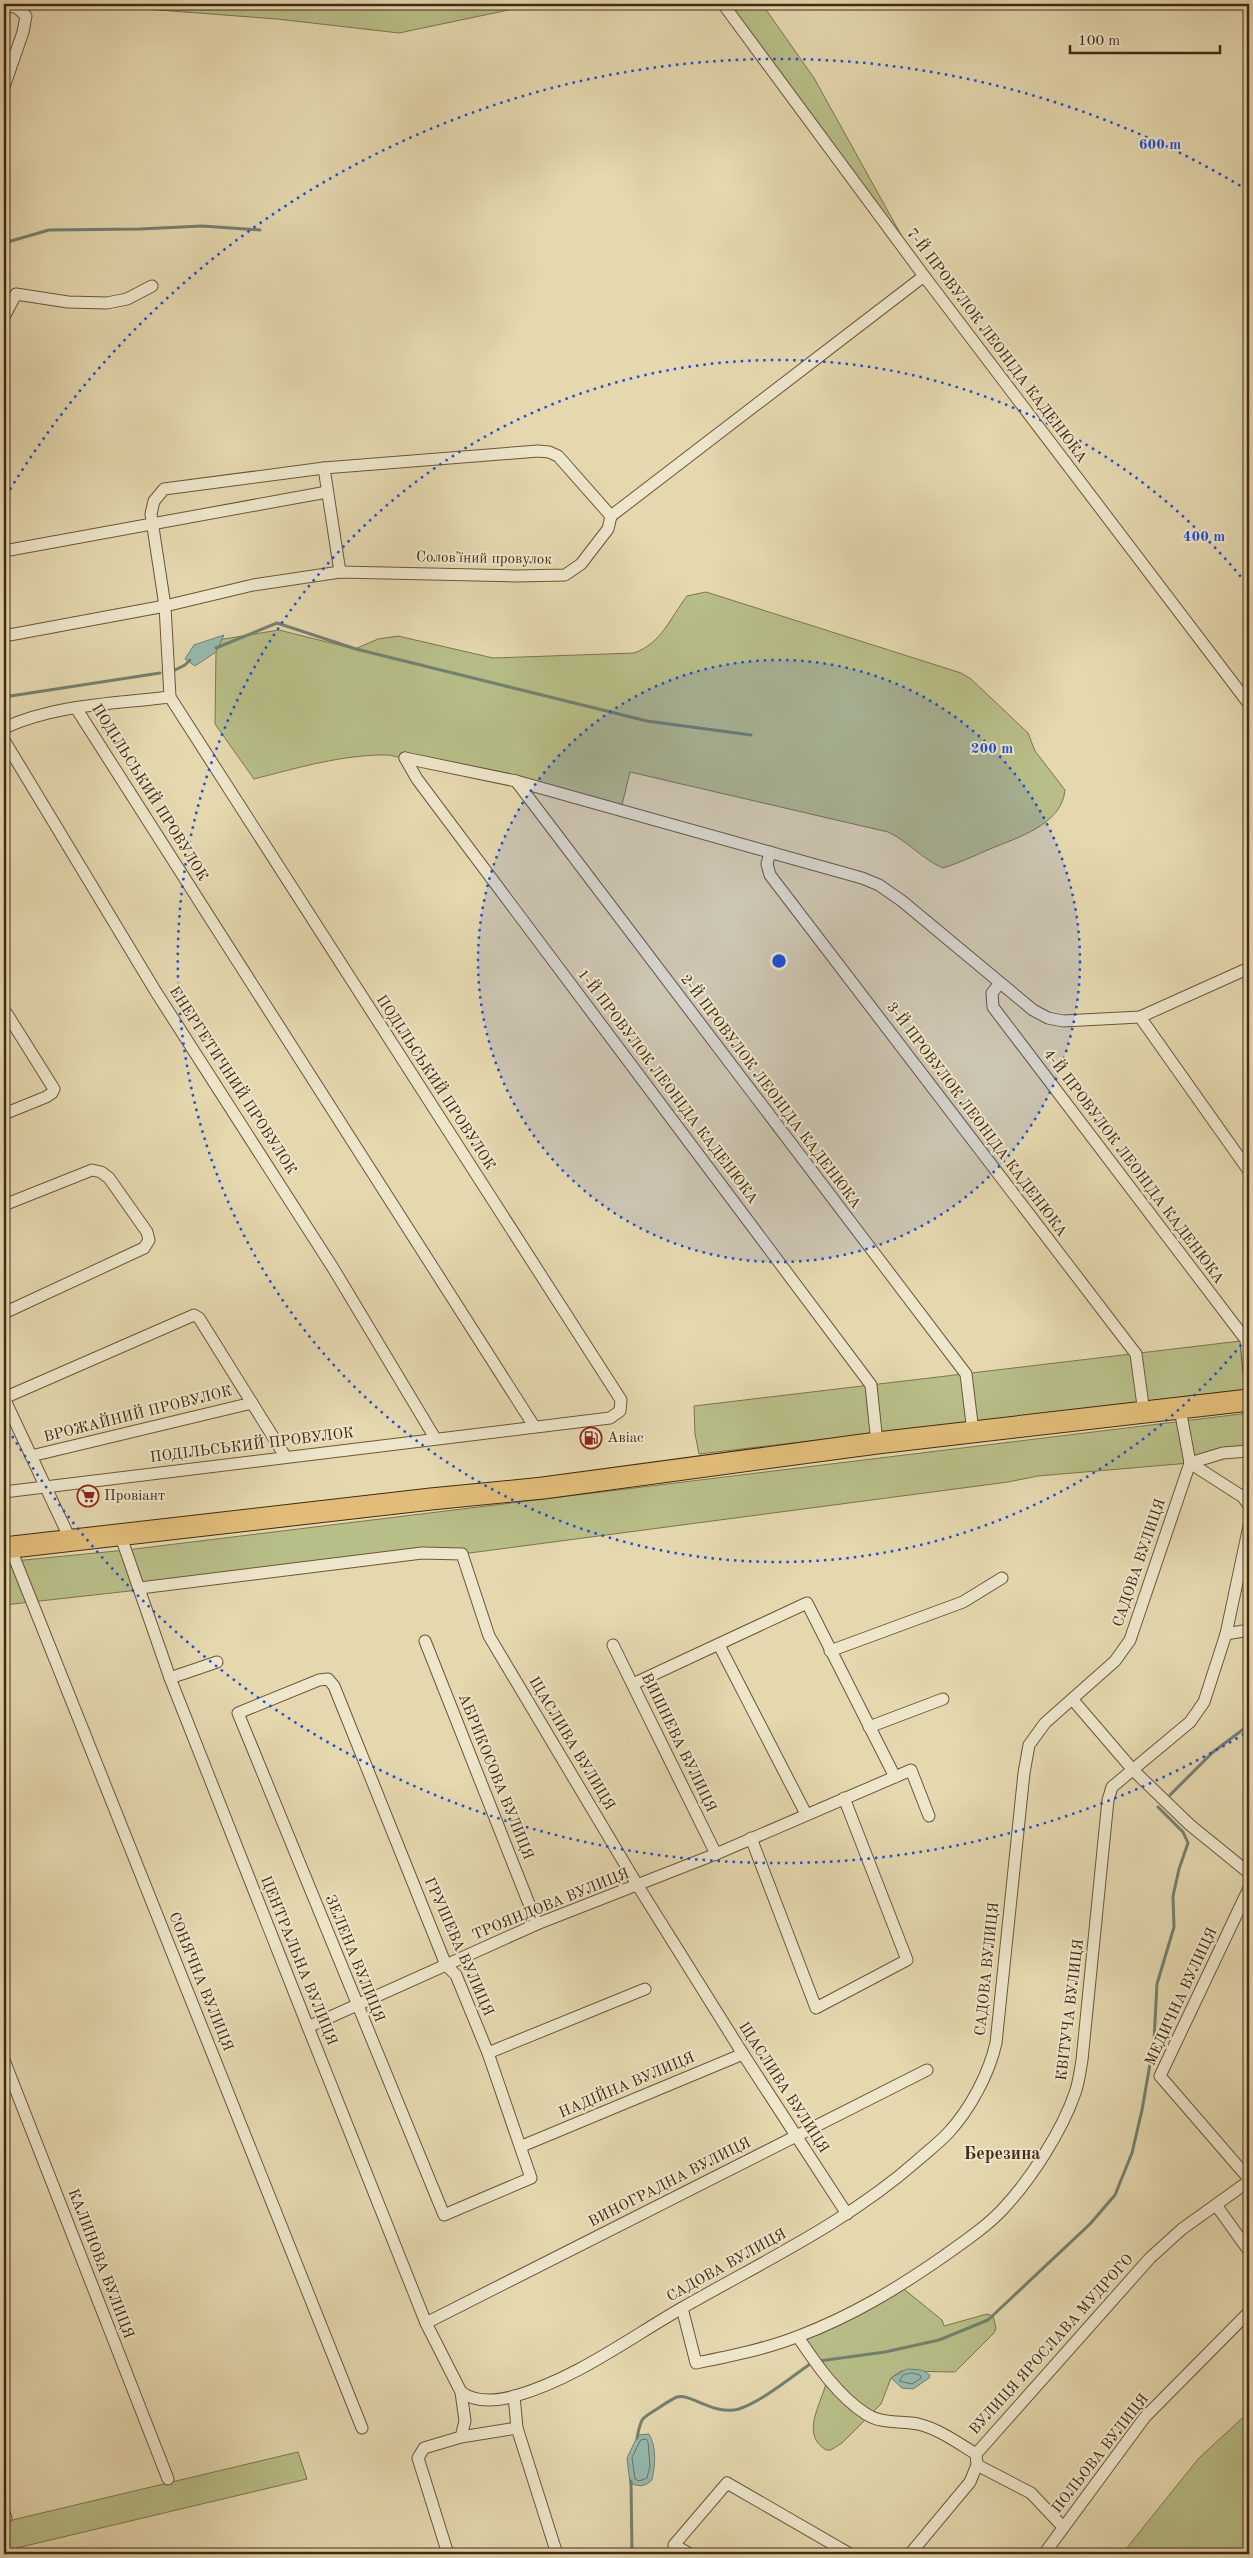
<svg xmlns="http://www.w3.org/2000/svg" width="1253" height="2558" font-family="'Old Standard TT',serif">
<rect width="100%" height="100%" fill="#e5d8af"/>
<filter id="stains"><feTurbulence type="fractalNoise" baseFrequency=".004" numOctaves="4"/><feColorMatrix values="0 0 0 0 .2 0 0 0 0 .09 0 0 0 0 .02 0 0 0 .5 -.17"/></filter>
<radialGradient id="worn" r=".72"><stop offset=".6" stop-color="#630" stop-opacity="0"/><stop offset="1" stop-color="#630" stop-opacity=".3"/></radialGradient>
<g fill="#b8be88" stroke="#7d744e">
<path d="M79,4H537L399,33L277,19Z"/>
<path d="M723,4H762L814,78L924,276Z"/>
<path d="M706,592L961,673L971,679L1028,733L1035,751L1065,790C1062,825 1016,838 990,849C974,856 959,863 943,868C923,860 908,841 888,832L630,772L621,809L389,755C344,754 297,768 254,779L215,724L216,652L218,640L279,630L355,649L378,639L398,636L493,658L634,653C662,643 670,618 687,596Z"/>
<path d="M1249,1340V1389L699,1454L695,1434L694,1406Z"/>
<path d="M1249,1413V1451L1190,1463L1038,1476L1008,1482L462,1554L4,1605V1562L126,1550Z"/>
<path d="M900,2286L942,2320L944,2326L987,2314L993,2316L996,2328L994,2333L955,2372L901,2371L891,2378L881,2404L842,2443L831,2450H826C800,2434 821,2405 826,2383L798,2337Z"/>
<path d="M1249,2412V2554H1122L1199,2458Z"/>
<path d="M298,2452L307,2479L4,2551V2522Z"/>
</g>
<g fill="#96b9ae" stroke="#748070">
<path d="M224,635L216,652L195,666L185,659L194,645Z"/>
<path d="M907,2369L922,2370L930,2375L929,2378L913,2389L902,2388L891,2378Z"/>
<path d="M649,2434C657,2448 655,2465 652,2480C645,2487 639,2487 630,2483L627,2458L638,2435Z"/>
</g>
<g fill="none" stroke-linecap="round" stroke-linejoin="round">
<g stroke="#6c7261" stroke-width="1">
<path d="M912,2373L920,2375L921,2378L912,2384L899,2381L903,2375Z"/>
<path d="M641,2440L646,2439L648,2442L650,2466L647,2478L639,2481L635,2479L632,2458Z"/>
</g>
<g stroke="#748070" stroke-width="3">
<path d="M4,243L49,230L140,229L202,226L260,230"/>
<path d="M216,648L277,623L356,649L647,721L751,735"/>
<path d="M175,670L185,665L190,660"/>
<path d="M4,697L160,673"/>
<path d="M1170,1795L1213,1752L1249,1725"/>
<path d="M819,2361L885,2352L939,2340L988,2320L1090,2224L1115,2195L1132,2153L1142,2110L1154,2041L1157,1984L1174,1927L1173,1896L1179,1869L1188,1843L1183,1832L1158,1807"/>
<path d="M637,2438C641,2419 640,2419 657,2409C663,2405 670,2400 677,2397C691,2393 714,2416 739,2409C763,2401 791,2377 813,2362"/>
<path d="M631,2481L632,2554"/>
</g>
<g stroke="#6b563b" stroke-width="13">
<g id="street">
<path d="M723,4L924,276L1249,704"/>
<path d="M4,6L16,7L26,16L23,32L4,87"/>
<path d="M4,317L16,294L68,302L107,303L127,299L152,286"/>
<path d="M324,468L340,572"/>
<path d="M611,516L924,276"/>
<path d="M4,551L327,492"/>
<path d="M4,636L165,606L253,585L340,572L517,576L565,575L581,564L608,529L611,516L558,456L549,452L538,451L324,468L164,489L154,501L151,514L165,606L170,697L621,1400L620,1411L610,1418L4,1492"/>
<path d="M76,708L534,1426"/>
<path d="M4,728C56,704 114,704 170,697"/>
<path d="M4,740L156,992L333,1268L435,1438"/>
<path d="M405,758L516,781L862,878L879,885L902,901L1033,1010L1048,1018L1063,1021L1140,1017L1249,968"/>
<path d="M405,758L417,779L871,1385L877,1443"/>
<path d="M516,781L966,1374L973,1432"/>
<path d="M770,852L767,864L770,875L1136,1354L1144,1413"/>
<path d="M1000,983L992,993L993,1007L1246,1340L1249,1373"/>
<path d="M4,1012L7,1014L54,1089L52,1093L46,1097L4,1114"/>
<path d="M1140,1017L1249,1171"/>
<path d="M4,1205L92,1170L101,1172L109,1178L147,1232L149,1240L144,1248L4,1313"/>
<path d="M4,1398L194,1315L199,1318L285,1456"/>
<path d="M4,1398L71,1541"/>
<path d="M31,1456L252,1403"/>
<path d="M1190,1463L1243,1497L1249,1506"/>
<path d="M1190,1463L1223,1453L1249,1451"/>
<path d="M120,1534L170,1678L308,2027L426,2323L461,2392L465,2421L461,2437L424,2448L418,2458L448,2554"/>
<path d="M10,1547L362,2428"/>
<path d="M140,1588L422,1553L462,1554L489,1636L638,1886L743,2054L847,2214"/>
<path d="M1226,1634L1249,1630"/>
<path d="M425,1641L537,1924"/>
<path d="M613,1645L716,1854"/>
<path d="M719,1645L806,1814"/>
<path d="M830,1651L963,1602L1002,1578"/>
<path d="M170,1678L217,1662"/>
<path d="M328,1679L334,1686L446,1965L456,1975L488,2053L531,2178L444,2215L238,1713L319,1680Z"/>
<path d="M633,1684L807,1603L895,1777"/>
<path d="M1073,1700L1133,1770L1190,1825L1249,1873"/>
<path d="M869,1727L943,1699"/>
<path d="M751,1838L816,2008L907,1960L844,1798"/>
<path d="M1249,1888L1160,2076L1249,2179"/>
<path d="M308,2027L537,1924L716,1854L911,1770L929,1816"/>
<path d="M488,2053L645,1989"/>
<path d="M4,2060L168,2479"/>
<path d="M522,2146L743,2054"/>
<path d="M1216,2205L1249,2251"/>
<path d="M682,2308L696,2363C731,2356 766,2349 799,2336C852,2316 898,2288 944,2256C965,2241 986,2227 1003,2209C1031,2179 1062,2131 1075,2093C1079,2082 1080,2071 1082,2060L1108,1800L1112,1787L1190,1722L1204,1702L1226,1634L1249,1526"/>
<path d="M426,2323L927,2070"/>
<path d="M798,2337C816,2364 838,2396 866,2414C881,2424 901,2421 918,2424C939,2429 958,2443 976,2454"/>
<path d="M461,2392C476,2403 497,2401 515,2396C575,2379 628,2339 682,2308C762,2262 848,2222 918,2160C928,2151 940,2142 949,2132C970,2109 989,2074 996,2043L1024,1773L1029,1745L1045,1723L1115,1661L1130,1640L1190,1463L1180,1409"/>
<path d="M514,2396L517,2428L557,2554"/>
<path d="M461,2437L517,2428"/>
<path d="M977,2465L1031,2493L1063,2527"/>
<path d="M4,2513L6,2518L4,2519"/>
<path d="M690,2554L674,2545L727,2483L850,2554"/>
<path d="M910,2554L970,2482L977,2465L976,2454L1150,2258L1182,2229L1249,2181"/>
<path d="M1044,2554L1145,2417L1249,2312"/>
</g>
</g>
<g stroke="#422a14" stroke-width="23">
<path id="highway" d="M4,1548L431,1499L543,1488L877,1443L1249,1400"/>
</g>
<use href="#street" stroke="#eee6cb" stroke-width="11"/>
<use href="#highway" stroke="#e2bc78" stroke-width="21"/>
</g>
<circle cx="779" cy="961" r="301" fill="#1d4ed8" fill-opacity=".12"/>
<g fill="none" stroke="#1d4ed8" stroke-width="2.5" stroke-dasharray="2.5 5">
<circle cx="779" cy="961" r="301"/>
<path d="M1246 1339A601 601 0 1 1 1246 583"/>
<path d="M1244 1734A902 902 0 0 1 6 1426M6 496A902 902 0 0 1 1244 188"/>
</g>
<defs>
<g id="fuel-ring" transform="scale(1.125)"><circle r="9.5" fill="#eee6cb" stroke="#8f2418" stroke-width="1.5"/><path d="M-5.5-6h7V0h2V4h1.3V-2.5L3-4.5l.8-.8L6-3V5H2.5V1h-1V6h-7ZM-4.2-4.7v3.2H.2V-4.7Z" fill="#8f2418"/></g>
<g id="supermarket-ring" transform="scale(1.125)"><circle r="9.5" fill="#eee6cb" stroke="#8f2418" stroke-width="1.5"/><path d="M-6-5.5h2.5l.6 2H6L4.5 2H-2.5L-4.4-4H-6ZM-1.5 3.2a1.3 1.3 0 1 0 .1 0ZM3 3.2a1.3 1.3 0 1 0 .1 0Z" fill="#8f2418"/></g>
</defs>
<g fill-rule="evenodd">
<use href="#fuel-ring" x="591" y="1438"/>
<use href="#supermarket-ring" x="88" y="1496"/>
</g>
<g text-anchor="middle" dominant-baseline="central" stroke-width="4" stroke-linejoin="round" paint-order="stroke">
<g font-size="15" fill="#422a14" stroke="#eee6cb">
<text transform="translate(996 346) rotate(53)">7-Й ПРОВУЛОК ЛЕОНІДА КАДЕНЮКА</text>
<text transform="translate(484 559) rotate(1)">Соловʼїний провулок</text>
<text transform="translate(149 793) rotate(58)">ПОДІЛЬСЬКИЙ ПРОВУЛОК</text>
<text transform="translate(232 1081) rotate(57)">ЕНЕРГЕТИЧНИЙ ПРОВУЛОК</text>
<text transform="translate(435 1083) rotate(57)">ПОДІЛЬСЬКИЙ ПРОВУЛОК</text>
<text transform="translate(667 1087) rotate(53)">1-Й ПРОВУЛОК ЛЕОНІДА КАДЕНЮКА</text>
<text transform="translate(770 1092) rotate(53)">2-Й ПРОВУЛОК ЛЕОНІДА КАДЕНЮКА</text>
<text transform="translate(976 1120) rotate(53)">3-Й ПРОВУЛОК ЛЕОНІДА КАДЕНЮКА</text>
<text transform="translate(1133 1167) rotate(53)">4-Й ПРОВУЛОК ЛЕОНІДА КАДЕНЮКА</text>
<text transform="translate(138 1415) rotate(-14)">ВРОЖАЙНИЙ ПРОВУЛОК</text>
<text transform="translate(252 1446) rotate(-7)">ПОДІЛЬСЬКИЙ ПРОВУЛОК</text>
<text transform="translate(1140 1563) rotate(-71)">САДОВА ВУЛИЦЯ</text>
<text transform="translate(678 1743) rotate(64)">ВИШНЕВА ВУЛИЦЯ</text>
<text transform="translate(571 1744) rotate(59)">ЩАСЛИВА ВУЛИЦЯ</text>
<text transform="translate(495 1777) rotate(68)">АБРИКОСОВА ВУЛИЦЯ</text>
<text transform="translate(551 1905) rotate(-22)">ТРОЯНДОВА ВУЛИЦЯ</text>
<text transform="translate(458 1947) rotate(66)">ГРУШЕВА ВУЛИЦЯ</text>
<text transform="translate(354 1959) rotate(68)">ЗЕЛЕНА ВУЛИЦЯ</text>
<text transform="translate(298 1961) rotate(68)">ЦЕНТРАЛЬНА ВУЛИЦЯ</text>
<text transform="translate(988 1969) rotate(-84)">САДОВА ВУЛИЦЯ</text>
<text transform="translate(200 1982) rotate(68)">СОНЯЧНА ВУЛИЦЯ</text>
<text transform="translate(1182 1997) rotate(-65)">МЕДИЧНА ВУЛИЦЯ</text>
<text transform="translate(1071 2010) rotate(-83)">КВІТУЧА ВУЛИЦЯ</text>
<text transform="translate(627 2086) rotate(-23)">НАДІЙНА ВУЛИЦЯ</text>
<text transform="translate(783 2088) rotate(57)">ЩАСЛИВА ВУЛИЦЯ</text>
<text transform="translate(670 2183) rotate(-27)">ВИНОГРАДНА ВУЛИЦЯ</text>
<text transform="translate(100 2264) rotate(69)">КАЛИНОВА ВУЛИЦЯ</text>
<text transform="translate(727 2266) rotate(-29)">САДОВА ВУЛИЦЯ</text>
<text transform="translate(1052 2345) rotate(-48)">ВУЛИЦЯ ЯРОСЛАВА МУДРОГО</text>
<text transform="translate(1101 2454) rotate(-52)">ПОЛЬОВА ВУЛИЦЯ</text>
</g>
<g font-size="15" fill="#422a14" stroke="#eee6cb" text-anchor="start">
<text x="607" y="1438">Авіас</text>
<text x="104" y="1496">Провіант</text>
</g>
<g font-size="18" font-weight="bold" fill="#422a14" stroke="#eee6cb">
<text x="1002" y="2154">Березина</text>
</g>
</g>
<circle cx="779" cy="961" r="8" fill="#1d4ed8" stroke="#eee6cb" stroke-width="2.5"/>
<g font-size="15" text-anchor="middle" font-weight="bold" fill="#1d4ed8" stroke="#eee6cb" stroke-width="4" stroke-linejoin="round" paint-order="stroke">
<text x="1160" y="149">600 m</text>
<text x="1204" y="541">400 m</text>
<text x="992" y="753">200 m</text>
</g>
<rect width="1253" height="2558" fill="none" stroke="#e5d8af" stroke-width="20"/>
<rect x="5" y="5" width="1243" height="2548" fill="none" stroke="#422a14" stroke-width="2.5"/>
<rect x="10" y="10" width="1233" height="2538" fill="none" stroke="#422a14"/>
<path d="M1070 45v8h150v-8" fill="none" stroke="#422a14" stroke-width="2.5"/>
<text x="1078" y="45" font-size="15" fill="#422a14" stroke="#eee6cb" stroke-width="4" paint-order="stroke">100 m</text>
<rect width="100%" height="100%" filter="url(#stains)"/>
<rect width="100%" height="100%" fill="url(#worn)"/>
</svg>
